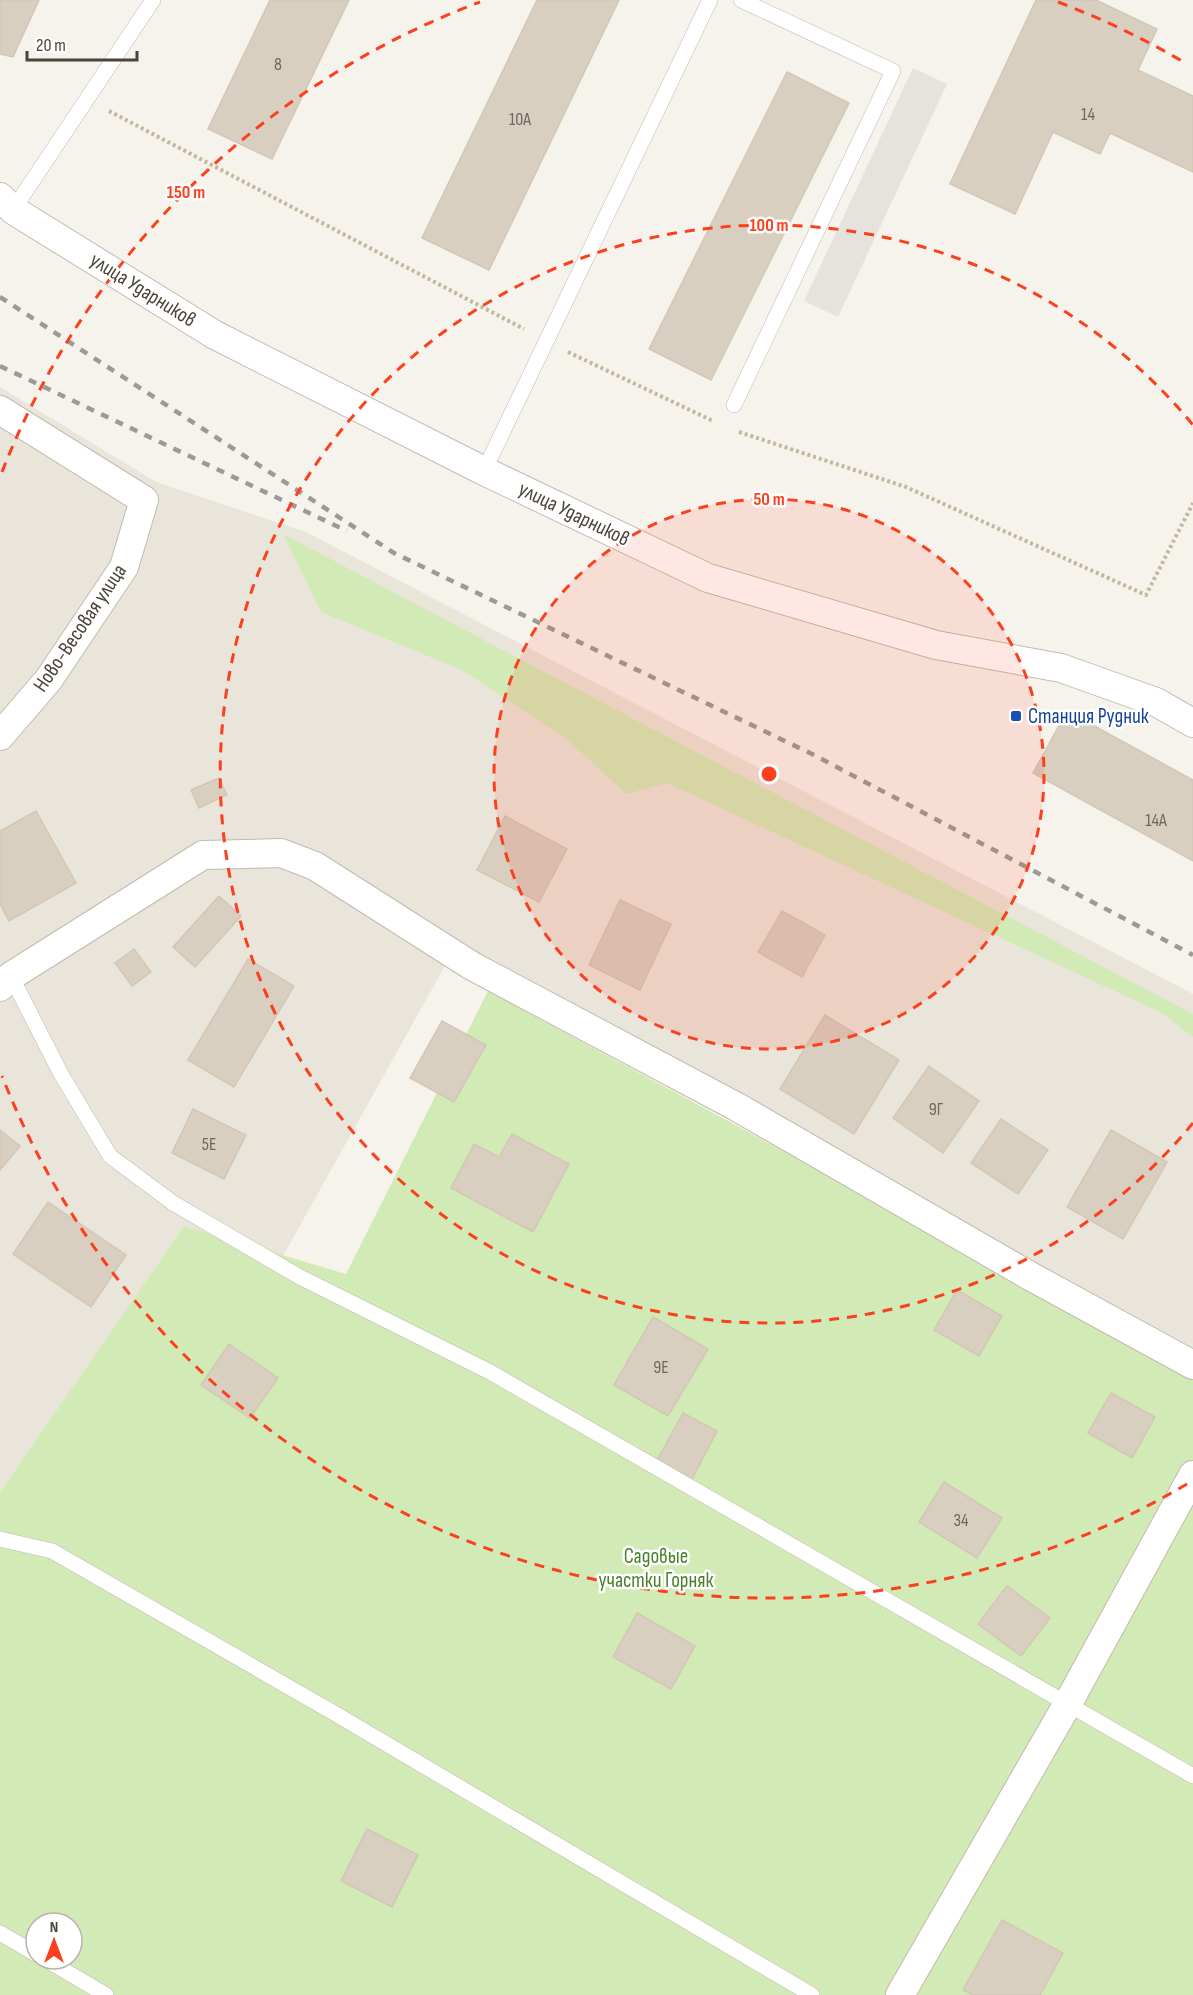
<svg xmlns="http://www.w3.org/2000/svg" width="1193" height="1995" font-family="'Sofia Sans Condensed',sans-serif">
<rect width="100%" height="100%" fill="#f6f3ec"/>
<path fill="#eae5da" d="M0,387L156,482L306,532L1193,994V1355L455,948L283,1256L184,1226L0,1492Z"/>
<path fill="#e6e2dd" d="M913,68L947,84L838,317L804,301Z"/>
<g fill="#d2eab5" fill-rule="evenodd">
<path d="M283,534L1193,1014V1037L1162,1013L667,783L626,794L568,740L462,670L321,612Z"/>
<path d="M488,991L1193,1373V1995H0V1492L184,1226L346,1274ZM36,1923H72V1959H36Z"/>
</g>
<g fill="#d8cfc1" stroke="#d3c7b4" stroke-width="1.5">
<path d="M0,0H39L13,57L0,54Z"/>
<path d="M270,0H349L272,159L208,129Z"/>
<path d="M537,0H619L489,270L422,238Z"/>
<path d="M1036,0H1096L1157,29L1138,70L1193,96V172L1110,133L1100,154L1053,132L1015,214L950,184Z"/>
<path d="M787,72L849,103L711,380L649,349Z"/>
<path d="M1067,711L1193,780V861L1033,773Z"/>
<path d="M219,778L227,795L199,808L191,790Z"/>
<path d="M36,811L76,883L9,921L0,904V831Z"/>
<path d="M505,816L567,849L539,902L477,870Z"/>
<path d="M219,896L241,916L195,967L173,947Z"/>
<path d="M620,900L671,924L640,990L589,965Z"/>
<path d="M782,911L825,935L802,977L758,952Z"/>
<path d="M134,949L151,972L132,986L115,963Z"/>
<path d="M248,959L294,986L234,1087L188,1060Z"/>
<path d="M825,1015L899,1060L854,1134L780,1089Z"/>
<path d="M442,1021L486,1045L454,1102L410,1078Z"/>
<path d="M929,1066L979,1101L943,1153L893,1118Z"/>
<path d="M193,1109L246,1135L224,1179L172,1153Z"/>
<path d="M1001,1119L1048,1150L1018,1194L971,1163Z"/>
<path d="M0,1130L20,1146L0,1170Z"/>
<path d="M1111,1130L1167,1162L1123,1239L1067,1207Z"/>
<path d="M512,1134L569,1164L533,1232L451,1188L474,1144L499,1157Z"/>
<path d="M48,1202L126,1255L91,1307L13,1254Z"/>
<path d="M957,1290L1002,1316L979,1356L934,1330Z"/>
<path d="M653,1317L708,1349L668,1416L614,1385Z"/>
<path d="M229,1344L278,1378L250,1418L201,1385Z"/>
<path d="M1111,1393L1155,1417L1132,1458L1088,1433Z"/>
<path d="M683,1413L717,1431L690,1483L655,1464Z"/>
<path d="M944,1482L1002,1518L977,1558L919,1522Z"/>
<path d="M1007,1586L1050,1618L1021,1656L978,1624Z"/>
<path d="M637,1613L695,1646L671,1689L613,1657Z"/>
<path d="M367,1829L418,1855L392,1907L341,1881Z"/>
<path d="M1002,1920L1063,1953L1040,1995H973L963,1990Z"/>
</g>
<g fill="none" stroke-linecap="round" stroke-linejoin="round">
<g stroke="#c2bbae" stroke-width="16">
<g id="service">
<path d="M13,210L153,0"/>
<path d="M734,405L893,71L741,0"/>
<path d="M484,471L710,0"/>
<path d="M11,976L61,1074L110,1156L173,1203L298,1276L490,1372L1193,1776"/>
<path d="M0,1539L52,1551L334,1713L812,1995"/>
<path d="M0,1933L36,1954"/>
<path d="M45,1959L106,1995"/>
</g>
</g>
<g stroke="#c2bbae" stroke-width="30">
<g id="minor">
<path d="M0,197L13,210L215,335L484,471L708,578L936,645L1061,668L1156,702L1193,723"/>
<path d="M0,410L144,500L124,567L49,679L0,736"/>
<path d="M0,987L11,976L203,855L281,853L315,866L472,966L737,1107L1030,1276L1193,1365"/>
<path d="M900,1995L1067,1705L1193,1475"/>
</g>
</g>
<g stroke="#c4b79f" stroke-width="4" stroke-dasharray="3 3" stroke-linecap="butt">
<path d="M109,111L524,329"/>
<path d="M568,352L713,421"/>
<path d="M739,432L906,487L1146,595L1193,503"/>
</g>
<use href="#service" stroke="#fff" stroke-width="15"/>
<use href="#minor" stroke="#fff" stroke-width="28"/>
<g stroke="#9a9a9a" stroke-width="4.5" stroke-dasharray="8 8" stroke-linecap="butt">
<path d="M0,297L394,553L814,755L1193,955"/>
<path d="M0,366L347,531"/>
</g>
</g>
<circle cx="769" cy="774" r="275" fill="#fc3f1d" fill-opacity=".12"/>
<g fill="none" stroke="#fc3f1d" stroke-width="3" stroke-dasharray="10 8">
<circle cx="769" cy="774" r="275"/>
<path d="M1193 1123A549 549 0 1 1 1193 425"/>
<path d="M1187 1484A824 824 0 0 1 2 1076M2 472A824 824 0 0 1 480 2M1058 2A824 824 0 0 1 1187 64"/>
</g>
<rect fill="#1a4fb4" stroke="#fff" stroke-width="2" x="1010" y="710" width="12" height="12" rx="3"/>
<g text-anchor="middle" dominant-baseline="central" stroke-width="5" stroke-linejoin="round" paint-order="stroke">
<g font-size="18" fill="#6e675b">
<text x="278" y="64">8</text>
<text x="1088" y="114">14</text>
<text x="520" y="119">10А</text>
<text x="1156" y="820">14А</text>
<text x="936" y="1109">9Г</text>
<text x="209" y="1144">5Е</text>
<text x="661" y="1367">9Е</text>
<text x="961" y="1520">34</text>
</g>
<g font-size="21" fill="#4b4439" stroke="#fff">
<text transform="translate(143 290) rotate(32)">улица Ударников</text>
<text transform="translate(574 514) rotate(26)">улица Ударников</text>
<text transform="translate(80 628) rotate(-56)">Ново-Весовая улица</text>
</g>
<g font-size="21" fill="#164399" stroke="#fff" text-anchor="start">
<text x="1028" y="716">Станция Рудник</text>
</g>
<g font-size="21" fill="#4a7f2a" stroke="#fff">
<text x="656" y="1556">Садовые<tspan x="656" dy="24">участки Горняк</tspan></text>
</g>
</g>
<circle cx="769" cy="774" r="9" fill="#fc3f1d" stroke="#fff" stroke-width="3"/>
<g font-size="18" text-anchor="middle" font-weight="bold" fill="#fc3f1d" stroke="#fff" stroke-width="5" stroke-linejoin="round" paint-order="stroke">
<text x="186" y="198">150 m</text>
<text x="769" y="231">100 m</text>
<text x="769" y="505">50 m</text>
</g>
<g transform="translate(54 1941)"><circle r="28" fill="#ffffff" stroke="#b7b4b0" stroke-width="1.5"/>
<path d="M0-4.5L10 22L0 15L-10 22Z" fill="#fc3f1d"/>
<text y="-9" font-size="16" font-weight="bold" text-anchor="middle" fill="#4b4439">N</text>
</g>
<path d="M27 51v9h110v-9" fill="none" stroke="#4b4439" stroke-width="3"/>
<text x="36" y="51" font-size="18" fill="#4b4439" stroke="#ffffff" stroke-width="4.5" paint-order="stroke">20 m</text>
</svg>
